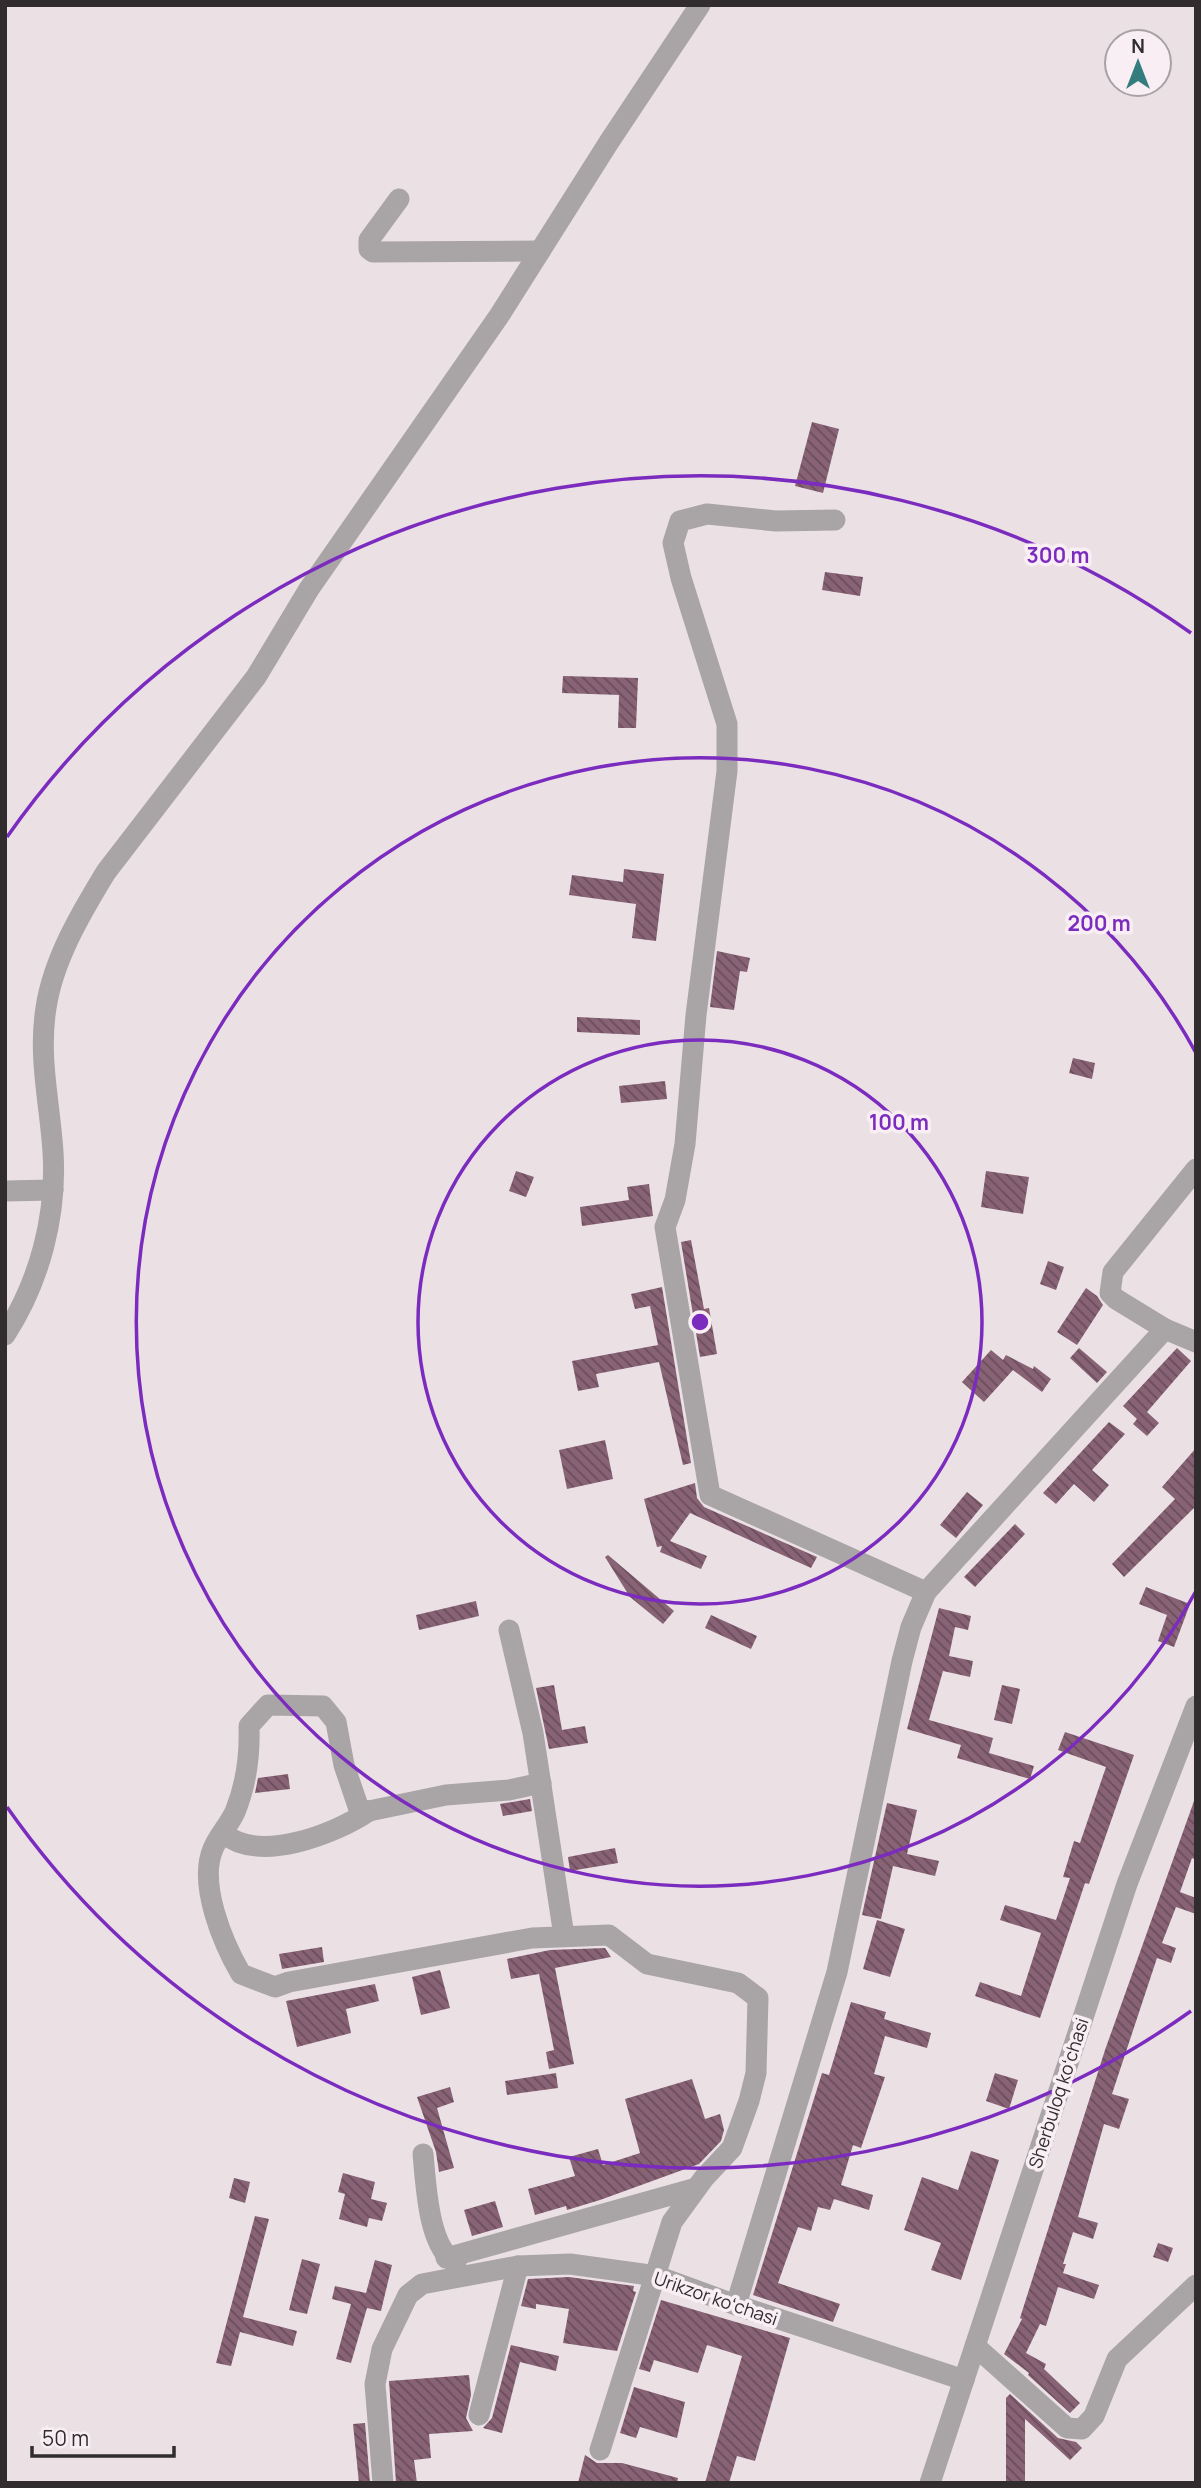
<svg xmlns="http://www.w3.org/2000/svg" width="1201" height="2488" font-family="Manrope,sans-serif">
<defs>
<pattern id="building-back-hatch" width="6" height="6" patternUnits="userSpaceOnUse" patternTransform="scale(1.75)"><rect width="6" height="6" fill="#886275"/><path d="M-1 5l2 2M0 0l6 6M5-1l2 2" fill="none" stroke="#6a4d5b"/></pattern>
</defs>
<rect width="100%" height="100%" fill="#ebe1e5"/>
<g fill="url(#building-back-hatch)">
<path d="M812,422L839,429L823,493L795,486Z"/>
<path d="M825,572L863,577L860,596L822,590Z"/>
<path d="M563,676L638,678L636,728H618L619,695L562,693Z"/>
<path d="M624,869L664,874L656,941L632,938L636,904L569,895L572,875L623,882Z"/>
<path d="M1073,914L1093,917L1090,932L1071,929Z"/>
<path d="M717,951L750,958L747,972L740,971L734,1010L710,1007Z"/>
<path d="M577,1017L640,1020V1035L577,1032Z"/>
<path d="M1073,1058L1095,1063L1092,1079L1069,1073Z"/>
<path d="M665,1081L667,1099L621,1103L619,1086Z"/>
<path d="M516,1171L534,1177L526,1197L509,1191Z"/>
<path d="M986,1171L1029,1177L1023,1214L981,1207Z"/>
<path d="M649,1184L653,1216L582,1226L580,1207L629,1200L627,1187Z"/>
<path d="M691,1240L704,1309L709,1308L717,1354L700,1357L681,1242Z"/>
<path d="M1048,1261L1064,1267L1056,1290L1040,1284Z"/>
<path d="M662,1287L691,1463L683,1465L659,1362L596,1374L599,1387L578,1391L572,1361L658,1345L650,1306L635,1309L631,1294Z"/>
<path d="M1086,1288L1097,1296L1103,1305L1077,1345L1057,1332Z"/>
<path d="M1079,1348L1107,1372L1097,1383L1070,1358Z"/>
<path d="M1177,1348L1191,1361L1147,1412L1159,1423L1147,1436L1133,1424L1137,1419L1123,1406Z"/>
<path d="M991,1350L1003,1360L1006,1355L1033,1369L1034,1366L1051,1379L1042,1392L1013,1370L984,1402L962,1382Z"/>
<path d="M1109,1422L1125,1434L1092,1470L1109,1485L1094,1502L1074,1484L1056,1504L1043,1493Z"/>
<path d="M605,1440L613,1479L567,1489L559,1450Z"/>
<path d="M1196,1448V1506L1124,1577L1112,1564L1175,1499L1162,1487Z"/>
<path d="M695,1483L697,1498L704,1507L817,1557L811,1568L690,1513L670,1541L707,1556L701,1569L660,1552L662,1546L657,1547L644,1499Z"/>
<path d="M967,1492L983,1505L956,1538L940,1525Z"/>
<path d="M1015,1524L1025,1534L975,1587L964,1577Z"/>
<path d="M608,1555L674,1611L663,1624L630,1597L605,1557Z"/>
<path d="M1146,1587L1190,1604L1174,1647L1158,1641L1167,1615L1139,1604Z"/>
<path d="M476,1601L479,1616L419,1630L416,1615Z"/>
<path d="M939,1608L971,1616L968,1630L955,1627L949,1656L973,1661L970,1677L943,1671L929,1720L993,1738L989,1753L1034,1766L1030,1779L957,1758L961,1745L907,1729Z"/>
<path d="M711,1615L757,1636L751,1649L705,1628Z"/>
<path d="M554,1685L562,1730L585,1726L588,1743L549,1749L536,1688Z"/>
<path d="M1002,1685L1020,1689L1012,1724L994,1720Z"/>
<path d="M1065,1732L1134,1755L1089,1884L1085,1883L1040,2018L975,1996L980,1982L1021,1996L1041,1933L1000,1920L1005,1905L1056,1920L1070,1878L1063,1877L1074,1841L1080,1843L1106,1767L1058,1750Z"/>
<path d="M288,1774L290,1789L255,1793L258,1778Z"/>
<path d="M530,1799L532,1811L503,1816L500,1804Z"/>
<path d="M1194,1801L1196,1860L1192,1858L1180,1892L1196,1898V1914L1176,1907L1162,1943L1176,1948L1171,1963L1157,1958L1112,2094L1129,2099L1119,2129L1104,2124L1078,2217L1098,2223L1093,2239L1073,2232L1063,2264H1066L1063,2273L1099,2285L1094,2299L1058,2287L1046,2326L1040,2324L1026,2353L1046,2364L1044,2369L1080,2403L1070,2413L1028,2375L1029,2373L1004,2354L1022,2319L1020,2318L1105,2050Z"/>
<path d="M887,1803L917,1810L907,1854L939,1861L935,1876L893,1866L881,1919L862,1915Z"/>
<path d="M615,1848L618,1863L570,1871L568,1857Z"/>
<path d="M877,1920L905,1929L890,1977L863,1969Z"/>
<path d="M322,1947L324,1962L282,1969L279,1954Z"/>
<path d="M605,1948L611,1957L555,1968L574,2064L549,2069L546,2052L554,2050L539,1974L511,1979L507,1959L550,1950Z"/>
<path d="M440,1970L450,2008L421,2015L412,1977Z"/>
<path d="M375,1984L379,2001L346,2009L351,2033L297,2047L286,2001Z"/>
<path d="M851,2002L886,2012L884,2019L931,2033L927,2048L885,2036L874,2074L885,2077L861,2148L853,2145L841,2185L873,2195L869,2210L834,2199L830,2210L818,2207L811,2231L798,2227L778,2283L840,2304L833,2322L753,2295L822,2073L829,2075Z"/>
<path d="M556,2073L558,2088L507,2095L505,2081Z"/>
<path d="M995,2073L1018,2080L1009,2109L986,2101Z"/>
<path d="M692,2079L705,2119L720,2114L724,2130L721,2141L699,2164L600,2200L567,2210L566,2206L535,2215L528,2189L575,2176L569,2157L598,2149L603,2165L640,2153L625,2099Z"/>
<path d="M450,2087L454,2102L437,2108L454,2168L439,2172L436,2152L417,2097Z"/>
<path d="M971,2151L999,2160L961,2280L931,2270L941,2243L904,2230L922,2177L958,2190Z"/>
<path d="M343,2173L375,2182L371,2199L387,2203L382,2221L369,2218L367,2227L339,2219L345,2194L338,2192Z"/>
<path d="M234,2178L250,2182L245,2203L229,2198Z"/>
<path d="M495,2201L503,2227L472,2236L464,2210Z"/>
<path d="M255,2216L269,2219L243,2317L297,2331L293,2346L240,2332L231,2366L216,2363Z"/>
<path d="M1158,2243L1173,2248L1168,2262L1153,2257Z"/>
<path d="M302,2259L320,2264L307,2314L289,2310Z"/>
<path d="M375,2260L392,2265L381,2311L367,2308L351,2363L336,2359L351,2304L332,2299L335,2286L366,2293Z"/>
<path d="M569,2277L634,2286L633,2291L636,2292L617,2351L563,2343L569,2309L536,2304V2309L521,2306L528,2279Z"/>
<path d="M661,2300L790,2338L755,2461L737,2456L729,2483H705L742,2356L707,2345L698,2373L654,2360L650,2372L639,2369Z"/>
<path d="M511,2345L559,2356L556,2371L520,2362L502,2433L483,2428L492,2418Z"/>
<path d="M469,2375L471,2395L466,2418L473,2431L429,2434L431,2458L414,2460L417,2483H396L389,2381Z"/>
<path d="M634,2387L685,2402L677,2438L640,2427L636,2438L620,2433Z"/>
<path d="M1010,2394L1058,2438L1076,2442L1082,2448L1070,2460L1025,2419V2483H1006V2398Z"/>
<path d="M365,2423L370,2483H359L353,2424Z"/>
<path d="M585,2455L597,2463H622L678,2478L677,2483H578Z"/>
</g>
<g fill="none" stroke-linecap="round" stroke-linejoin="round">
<g stroke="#a9a5a7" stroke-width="21">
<path d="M399,199L369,240V249L373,252L540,251"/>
<path d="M835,520L776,521L707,514L680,521L673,543L681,578L727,724V771L696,1015L685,1144L675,1200L665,1227L710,1495L926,1592"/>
<path d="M5,1191L53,1190"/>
<path d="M1165,1329L1116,1299L1110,1293L1113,1272L1196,1169"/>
<path d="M5,1335C40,1281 57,1215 53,1152C50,1104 38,1057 46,1008C53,960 81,913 106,872L256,677L309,589L499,316L609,142L700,5"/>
<path d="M509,1630L533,1733L564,1936"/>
<path d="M541,1783L509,1790L446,1795L369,1811L359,1809L344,1765L336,1722L323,1706L268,1705L249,1726C250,1755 246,1785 235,1812C229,1825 218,1836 213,1849C198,1884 223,1943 241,1974L275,1987L289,1982L532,1938L609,1935L647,1964L738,1983L758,1998L756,2073L749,2101L732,2148L704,2178L672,2222L600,2450"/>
<path d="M223,1833C259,1864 335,1834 369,1811"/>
<path d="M423,2154C426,2184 428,2248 456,2263"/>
<path d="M446,2258L696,2188"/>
<path d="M736,2305L837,1972L902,1661L911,1627L926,1592L1165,1329L1196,1342"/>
<path d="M975,2346L1067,2428L1082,2429L1094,2416L1117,2359L1196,2285"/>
<path d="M479,2415L518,2266"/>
<path d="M383,2483L375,2384L382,2349L408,2295L422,2284L518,2266L570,2264L657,2276L736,2305L964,2380"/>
<path d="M930,2483L1127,1884L1196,1706"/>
</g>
</g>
<g fill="none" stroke="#7b2cbf" stroke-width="3.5">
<circle cx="700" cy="1322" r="282"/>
<path d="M1196 1591A564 564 0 1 1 1196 1053"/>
<path d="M1191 2011A846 846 0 0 1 7 1807M7 837A846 846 0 0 1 1191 633"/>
</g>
<g text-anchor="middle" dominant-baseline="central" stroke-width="7" stroke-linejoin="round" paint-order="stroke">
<g font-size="18" fill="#312d2f" stroke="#f8eef3">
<text transform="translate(1058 2093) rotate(-72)">Sherbuloq koʻchasi</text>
<text transform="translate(716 2298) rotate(19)">Urikzor koʻchasi</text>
</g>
</g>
<circle cx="700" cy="1322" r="10" fill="#7b2cbf" stroke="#f8eef3" stroke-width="3.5"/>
<g font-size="21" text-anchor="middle" font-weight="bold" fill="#7b2cbf" stroke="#f8eef3" stroke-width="7" stroke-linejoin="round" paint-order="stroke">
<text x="1058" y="563">300 m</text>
<text x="1099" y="931">200 m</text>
<text x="899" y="1130">100 m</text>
</g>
<rect width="1201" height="2488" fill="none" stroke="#312d2f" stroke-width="14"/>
<g transform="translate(1138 63)"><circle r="33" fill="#f8eef3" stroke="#a8a1a5" stroke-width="2"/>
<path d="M0-5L12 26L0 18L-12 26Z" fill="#347d7f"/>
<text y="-10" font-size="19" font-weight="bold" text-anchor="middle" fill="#312d2f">N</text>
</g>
<path d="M32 2446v10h142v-10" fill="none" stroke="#312d2f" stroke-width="3.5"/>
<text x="42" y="2446" font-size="21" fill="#312d2f" stroke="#f8eef3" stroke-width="5" paint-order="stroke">50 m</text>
</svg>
